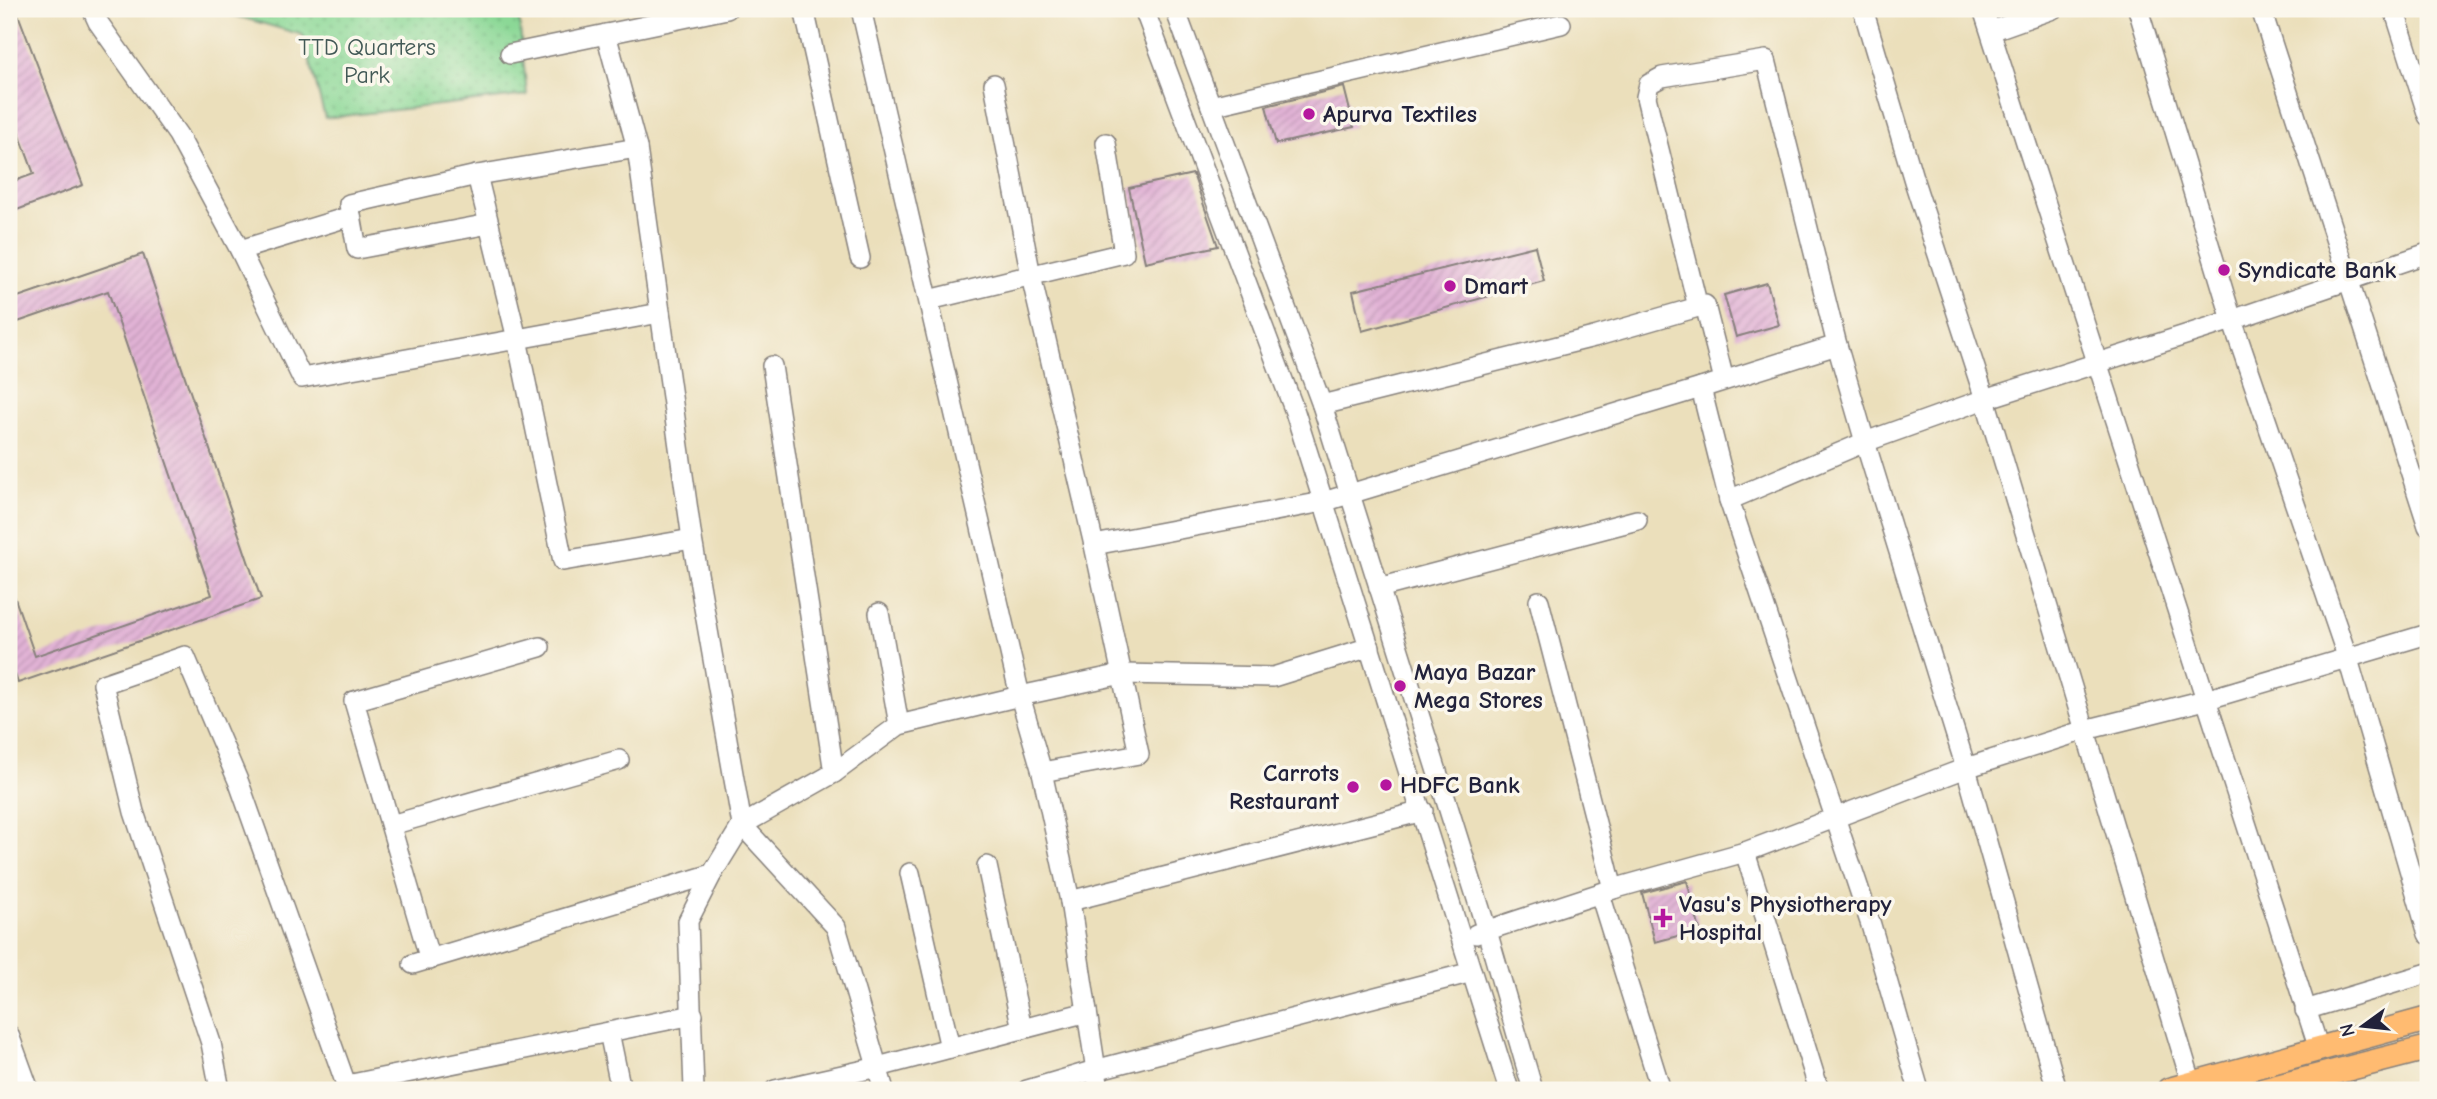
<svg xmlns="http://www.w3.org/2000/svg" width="2437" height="1099" font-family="'Comic Neue',sans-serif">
<defs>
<pattern id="green-dots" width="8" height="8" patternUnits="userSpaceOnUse" patternTransform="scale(1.75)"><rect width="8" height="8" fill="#8bd896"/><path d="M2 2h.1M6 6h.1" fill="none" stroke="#78b982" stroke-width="1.8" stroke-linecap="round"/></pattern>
<pattern id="building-hatch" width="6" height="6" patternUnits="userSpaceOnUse" patternTransform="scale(1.75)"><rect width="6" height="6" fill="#e1b2d5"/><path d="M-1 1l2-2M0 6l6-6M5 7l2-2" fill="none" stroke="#c199b8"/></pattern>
</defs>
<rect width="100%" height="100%" fill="#fbf7ec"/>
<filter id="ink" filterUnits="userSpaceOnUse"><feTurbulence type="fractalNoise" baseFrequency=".0143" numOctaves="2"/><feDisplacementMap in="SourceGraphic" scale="14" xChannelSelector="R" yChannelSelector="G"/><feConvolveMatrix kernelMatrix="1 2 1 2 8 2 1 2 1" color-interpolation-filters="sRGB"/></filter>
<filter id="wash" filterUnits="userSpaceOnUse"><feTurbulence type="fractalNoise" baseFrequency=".00686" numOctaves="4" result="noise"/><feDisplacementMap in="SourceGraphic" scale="28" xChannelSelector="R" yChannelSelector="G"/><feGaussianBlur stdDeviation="1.57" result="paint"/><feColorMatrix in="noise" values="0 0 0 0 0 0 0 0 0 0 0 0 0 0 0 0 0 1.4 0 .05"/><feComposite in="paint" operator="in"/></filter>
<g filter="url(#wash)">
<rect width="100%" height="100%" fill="#ebdfbb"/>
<path fill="url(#green-dots)" stroke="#567d68" stroke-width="2" d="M212,9H518L527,95L325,118L303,35Z"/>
<g id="blocks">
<g fill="url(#building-hatch)">
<path d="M9,9H16L83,185L9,213V183L34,174L9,106Z"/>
<path d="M1344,87L1354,127L1276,144L1266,106Z"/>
<path d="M1193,174L1218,246L1145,262L1129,188Z"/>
<path d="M1535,246L1544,281L1362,331L1353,291Z"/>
<path d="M143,254L261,599L18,683L9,656V588L11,587L35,656L212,595L108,291L9,325V300Z"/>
<path d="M1767,283L1779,325L1736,337L1724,295Z"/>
<path d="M1687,881L1700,930L1655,942L1642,893Z"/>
</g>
</g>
</g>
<g filter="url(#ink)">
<use href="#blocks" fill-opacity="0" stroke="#86807b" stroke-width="2"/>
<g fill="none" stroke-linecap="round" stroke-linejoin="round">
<g stroke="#86807b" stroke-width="22">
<g id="minor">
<path d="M92,9L98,22L178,135L240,250L302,378L517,339L563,561L692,539"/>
<path d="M804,9L860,258"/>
<path d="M861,9L1020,696L1042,772L1070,901L1099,1090"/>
<path d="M1144,9L1295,412L1509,1090"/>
<path d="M1175,9L1322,405L1487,931L1533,1090"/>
<path d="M1863,9L1914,181L1985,399L2192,1085L2190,1090"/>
<path d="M1983,9L2319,1049"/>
<path d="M2138,9L2232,320L2348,659L2428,934"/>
<path d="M2261,9L2428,526"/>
<path d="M2394,9L2428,116"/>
<path d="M1991,31L2053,9"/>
<path d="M606,34L637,148L692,539L742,825L712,874L688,921L694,1090"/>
<path d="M510,54L727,9"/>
<path d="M994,84L1031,276L1094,545L1139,754L1042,772"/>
<path d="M1211,106L1561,24"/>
<path d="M477,175L517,339L660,313"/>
<path d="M489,224L357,249L349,204L477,175L637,148"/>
<path d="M240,250L351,216"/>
<path d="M929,300L1124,253L1106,143"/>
<path d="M1698,307L1646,97L1649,84L1662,77L1766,60L1837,345"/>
<path d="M772,366L834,773L899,725L1020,696L1122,674L1273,677L1370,647"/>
<path d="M1701,388L1837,345L1865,442L1966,768L2057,1090"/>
<path d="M1322,405L1594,337L1705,305L1724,380"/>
<path d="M1094,545L1323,502L1701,388L1729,500"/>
<path d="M1379,588L1637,520"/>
<path d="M1539,601L1613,889"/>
<path d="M879,613L899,725"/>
<path d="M834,773L742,825L836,927L884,1090"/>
<path d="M391,825L619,760"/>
<path d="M1745,852L1819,1090"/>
<path d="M987,866L1022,1029"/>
<path d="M910,873L950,1048L1087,1012"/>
<path d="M1600,894L1661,1090"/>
<path d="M1070,901L1423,811"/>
<path d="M1476,934L1613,889L1745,852L1966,768L2085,730L2205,700L2428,634"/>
<path d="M430,960L354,701L540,647"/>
<path d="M413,964L712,874"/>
<path d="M2305,1010L2428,973"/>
<path d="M609,1032L621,1090"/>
<path d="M9,1035L29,1090"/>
<path d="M347,1085L693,1015"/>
<path d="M220,1090L211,1043L134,812L103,684L185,656L239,783L348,1090"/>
<path d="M775,1090L878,1067L950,1048"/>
<path d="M1027,1090L1095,1070L1472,972"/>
<path d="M1919,1090L1871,925L1729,500L1865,442L1985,399L2232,320L2428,253"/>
</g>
</g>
<g stroke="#86807b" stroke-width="27">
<g id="major">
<path d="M2169,1090L2428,1019"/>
<path d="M2265,1090L2428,1048"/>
</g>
</g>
<use href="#minor" stroke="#fff" stroke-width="19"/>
<use href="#major" stroke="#ffbb71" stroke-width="24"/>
</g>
</g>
<g fill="#b5179e" stroke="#fbf7ec" stroke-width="2.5">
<circle cx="1309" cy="114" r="7"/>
<circle cx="2224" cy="270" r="7"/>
<circle cx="1450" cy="286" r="7"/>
<circle cx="1400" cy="686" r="7"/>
<circle cx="1386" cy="785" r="7"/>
<circle cx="1353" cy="787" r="7"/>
<path d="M1659.5 907.5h7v7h7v7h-7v7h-7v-7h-7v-7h7z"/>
</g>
<g text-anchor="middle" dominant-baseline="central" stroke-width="7" stroke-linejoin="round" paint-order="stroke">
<g font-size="24" fill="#425956" stroke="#fbf7ec">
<text x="367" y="47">TTD Quarters<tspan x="367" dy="28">Park</tspan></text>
</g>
<g font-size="24" font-weight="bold" fill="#22223b" stroke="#fbf7ec" text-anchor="start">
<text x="1323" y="114">Apurva Textiles</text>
<text x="2238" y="270">Syndicate Bank</text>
<text x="1464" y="286">Dmart</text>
<text x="1414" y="672">Maya Bazar<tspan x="1414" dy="28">Mega Stores</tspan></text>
<text x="1339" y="773" text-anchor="end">Carrots<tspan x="1339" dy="28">Restaurant</tspan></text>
<text x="1400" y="785">HDFC Bank</text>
<text x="1679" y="904">Vasu's Physiotherapy<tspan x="1679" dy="28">Hospital</tspan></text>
</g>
</g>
<rect width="2437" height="1099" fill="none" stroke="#fbf7ec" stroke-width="35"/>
<g transform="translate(2363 1026) rotate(255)" stroke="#fbf7ec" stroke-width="5" paint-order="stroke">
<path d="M0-5L12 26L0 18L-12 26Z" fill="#22223b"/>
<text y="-10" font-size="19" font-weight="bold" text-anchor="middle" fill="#22223b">N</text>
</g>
</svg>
